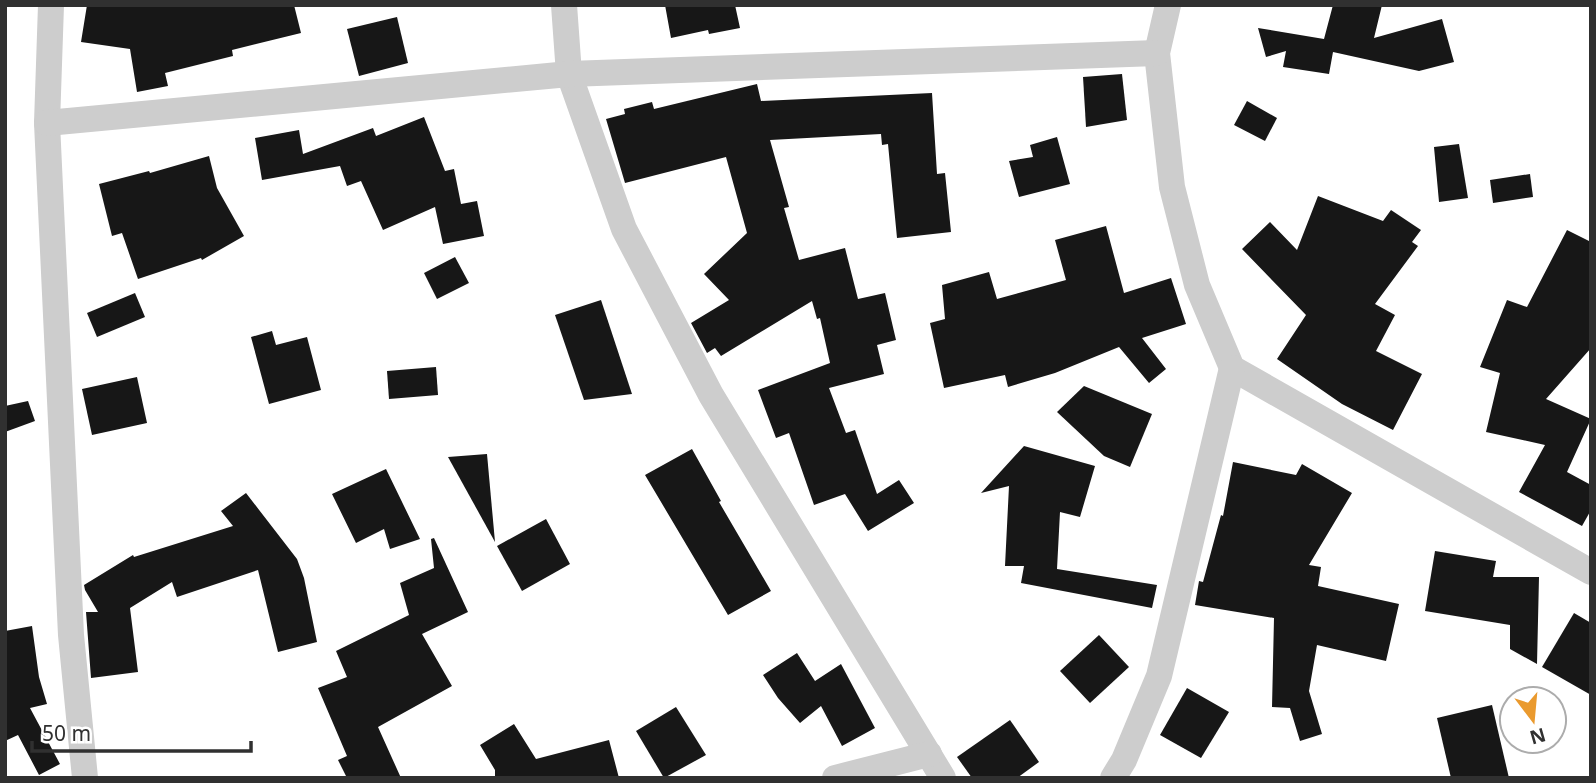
<svg xmlns="http://www.w3.org/2000/svg" width="1596" height="783" font-family="'Noto Sans',sans-serif">
<rect width="100%" height="100%" fill="#fff"/>
<g fill="#171717">
<path d="M87,5H294L301,33L232,50L233,56L165,73L168,86L137,92L130,49L81,42Z"/>
<path d="M665,5H735L740,28L709,34L708,30L671,38Z"/>
<path d="M1333,5H1382L1374,38L1442,19L1454,62L1419,71L1333,52L1329,74L1283,67L1286,51L1266,57L1258,28L1324,39Z"/>
<path d="M397,17L408,63L359,76L347,29Z"/>
<path d="M1122,74L1127,120L1086,127L1083,77Z"/>
<path d="M757,84L761,101L932,93L937,174L945,173L951,232L897,238L888,144L882,145L881,134L770,140L789,207L784,208L799,260L845,248L858,299L885,293L896,340L877,345L884,374L829,388L846,433L855,430L877,494L899,480L914,503L868,531L845,494L814,505L789,433L776,438L758,390L830,363L820,318L817,319L812,301L721,356L715,348L707,353L691,323L729,300L704,274L747,233L726,157L625,183L606,119L625,114L624,109L652,102L654,109Z"/>
<path d="M1247,101L1277,118L1265,141L1234,125Z"/>
<path d="M424,117L445,171L454,169L461,204L477,201L484,236L443,244L435,207L383,230L361,181L347,186L340,166L262,180L255,138L299,130L303,154L373,128L376,136Z"/>
<path d="M1057,137L1070,184L1019,197L1009,161L1033,157L1030,145Z"/>
<path d="M1459,144L1468,198L1439,202L1434,147Z"/>
<path d="M209,156L217,188L244,236L202,260L201,258L138,279L122,233L112,236L99,184L149,171L150,173Z"/>
<path d="M1530,174L1533,197L1493,203L1490,180Z"/>
<path d="M1318,196L1383,221L1391,210L1421,230L1412,242L1418,246L1375,304L1395,315L1376,351L1422,374L1393,430L1342,404L1277,359L1306,315L1242,249L1270,222L1297,250Z"/>
<path d="M1106,226L1124,293L1171,278L1186,324L1142,338L1166,369L1149,383L1119,347L1055,373L1008,387L1005,375L944,388L930,323L945,319L942,285L989,272L997,299L1066,280L1055,240Z"/>
<path d="M1567,230L1591,242V348L1546,399L1591,419L1567,472L1591,485V510L1582,526L1519,492L1545,445L1486,432L1500,373L1480,367L1507,300L1527,307Z"/>
<path d="M455,257L469,283L437,299L424,273Z"/>
<path d="M135,293L145,317L97,337L87,313Z"/>
<path d="M601,300L632,394L584,400L555,315Z"/>
<path d="M272,331L276,345L307,337L321,390L269,404L251,337Z"/>
<path d="M436,367L438,395L389,399L387,371Z"/>
<path d="M137,377L147,423L92,435L82,389Z"/>
<path d="M1084,386L1152,414L1130,467L1104,456L1057,412Z"/>
<path d="M28,401L35,421L5,432V406Z"/>
<path d="M1024,446L1095,466L1080,517L1060,512L1057,569L1157,585L1152,608L1021,583L1024,566H1005L1009,486L981,493Z"/>
<path d="M692,449L721,501L719,502L771,591L728,615L645,475Z"/>
<path d="M487,454L495,542L448,457Z"/>
<path d="M1233,462L1296,475L1302,464L1352,493L1309,565L1321,567L1318,586L1399,604L1386,661L1317,645L1309,691L1322,734L1300,741L1290,708L1272,707L1274,618L1195,605L1199,581L1203,582L1221,515L1223,516Z"/>
<path d="M386,469L420,539L390,549L384,529L356,543L332,494Z"/>
<path d="M246,493L297,559L304,578L317,642L278,652L258,570L177,597L172,582L130,608L138,672L91,678L86,612H98L85,590L84,585L133,555L134,557L233,526L221,511Z"/>
<path d="M546,519L570,564L522,591L497,546Z"/>
<path d="M434,538L468,612L422,634L452,686L378,727L401,778H347L338,760L347,756L318,688L347,677L336,651L409,615L400,583L434,568L431,539Z"/>
<path d="M1435,551L1496,561L1493,577H1539L1537,664L1510,649V625L1425,611Z"/>
<path d="M1574,613L1591,623V695L1542,667Z"/>
<path d="M32,626L39,677L47,704L30,708L60,764L39,775L18,735L5,741V631Z"/>
<path d="M1099,635L1129,667L1090,703L1060,671Z"/>
<path d="M797,653L815,681L841,664L875,728L842,746L821,706L800,723L778,698L763,675Z"/>
<path d="M1187,688L1229,712L1201,758L1160,735Z"/>
<path d="M1492,705L1509,778H1451L1437,718Z"/>
<path d="M676,707L706,755L664,778L636,731Z"/>
<path d="M1010,720L1039,762L1017,778H972L957,757Z"/>
<path d="M514,724L536,759L609,740L619,778H495V770L480,745Z"/>
</g>
<g fill="none" stroke-linecap="round" stroke-linejoin="round">
<g stroke="#cdcdcd" stroke-width="26">
<path d="M51,5L47,123L71,635L85,778"/>
<path d="M564,5L569,74L624,229L711,395L943,778"/>
<path d="M1168,5L1157,53L1172,187L1197,285L1232,368L1591,572"/>
<path d="M47,123L569,74L1157,53"/>
<path d="M835,778L929,754"/>
<path d="M1113,778L1124,760L1159,676L1232,368"/>
</g>
</g>
<rect width="1596" height="783" fill="none" stroke="#303030" stroke-width="14"/>
<g transform="translate(1533 720) rotate(164)"><circle r="33" fill="#ffffff" stroke="#acacac" stroke-width="2"/>
<path d="M0-5L12 26L0 18L-12 26Z" fill="#ea9a2e"/>
<text y="-10" font-size="19" font-weight="bold" text-anchor="middle" fill="#303030">N</text>
</g>
<path d="M32 741v10h219v-10" fill="none" stroke="#303030" stroke-width="3.5"/>
<text x="42" y="741" font-size="21" fill="#303030" stroke="#ffffff" stroke-width="5" paint-order="stroke">50 m</text>
</svg>
